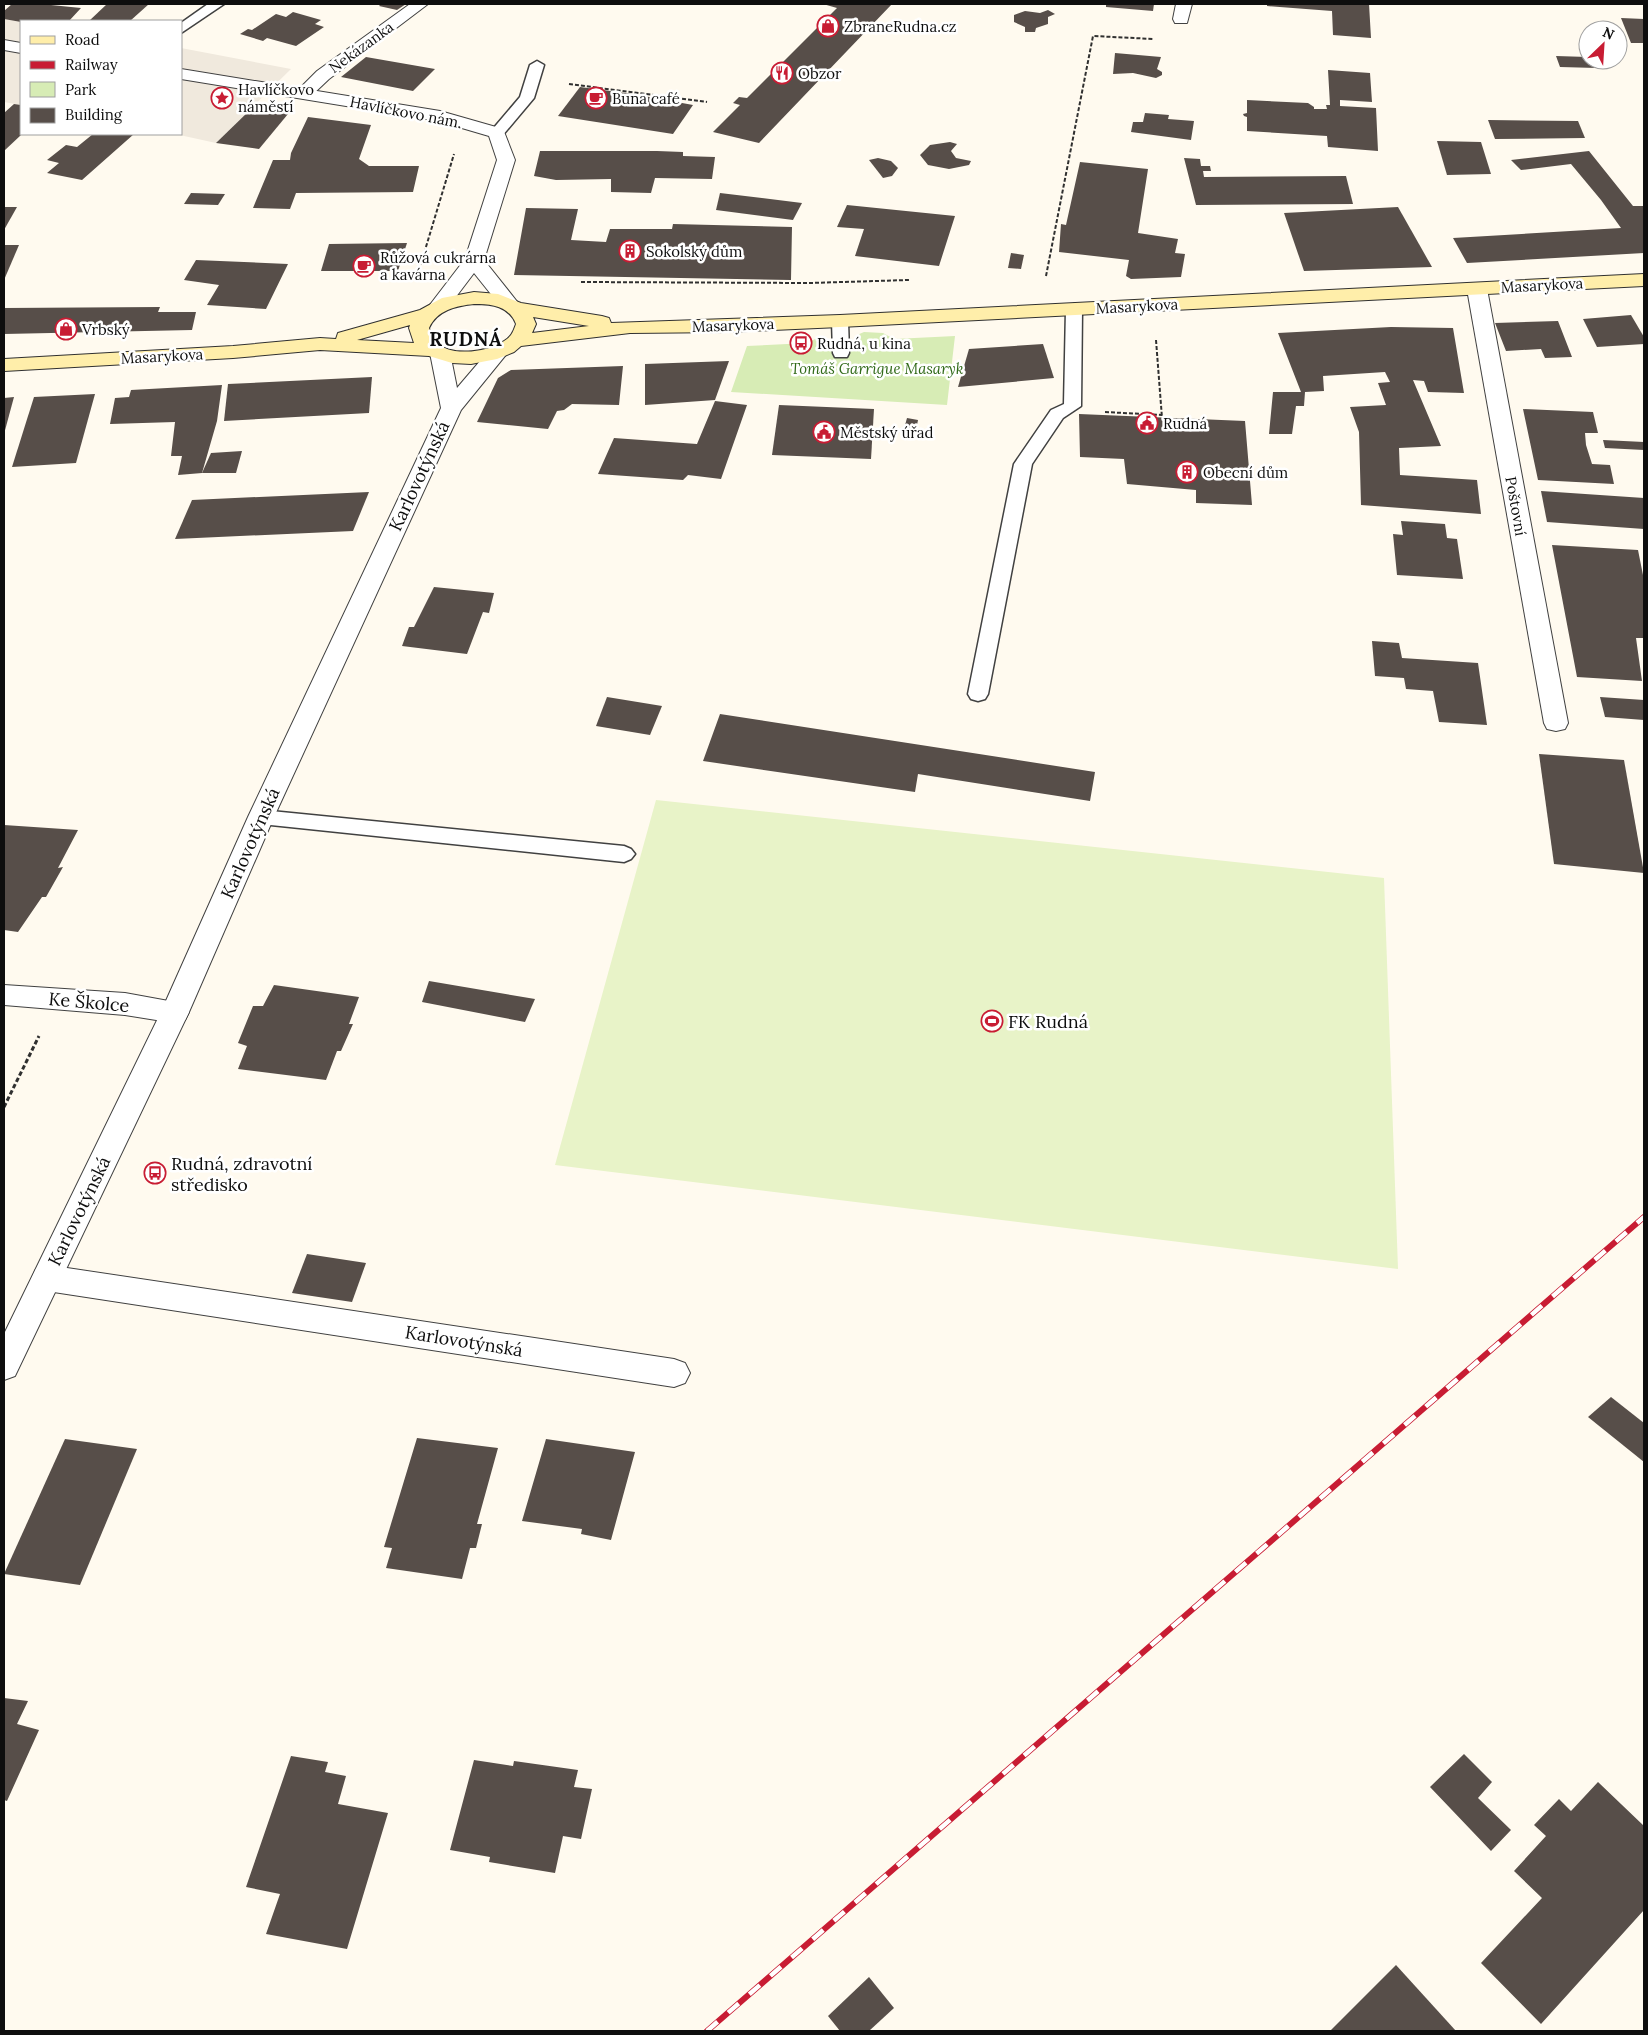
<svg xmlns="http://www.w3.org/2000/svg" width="1648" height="2035" font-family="Lora,serif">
<rect width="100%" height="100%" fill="#fffaef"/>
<path fill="#d7ecb5" d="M864,332L883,333L894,339L955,336L947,405L731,392L747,346L807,343L819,337L820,342L854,340L857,335Z"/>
<path fill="#e8f3c8" d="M656,800L1384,878L1398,1269L555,1165Z"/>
<g fill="#f0e9dd">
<path d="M4,19L21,22V105L4,102Z"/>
<path d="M181,48L291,69L216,143L175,134H181Z"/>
</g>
<g fill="#574e49">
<path d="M12,4H52L51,5L81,8L69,21L21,22L4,19V11Z"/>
<path d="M107,4H149L130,21H89Z"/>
<path d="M381,4H406L397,10L379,6Z"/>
<path d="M823,4H892L759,143L713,132L740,105L733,103L739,97L747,98L837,8Z"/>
<path d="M1106,4H1154L1153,11L1106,7Z"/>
<path d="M1267,4H1369L1371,38L1333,35L1332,11L1267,6Z"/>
<path d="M1048,10L1055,14L1048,17V24L1036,28L1035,32H1025V27L1014,22V15L1025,11L1040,13Z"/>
<path d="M293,12L321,20L315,24L324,27L296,46L267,38L263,41L240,34L248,29L252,30L276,14L286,17Z"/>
<path d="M1621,18L1644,19V43H1631Z"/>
<path d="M1115,53L1161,57L1157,69L1162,72V75L1156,78L1133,73L1113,74Z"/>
<path d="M1556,56L1588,57V60H1594L1597,68L1560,67Z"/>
<path d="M366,57L435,69L413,91L341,77Z"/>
<path d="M1328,70L1370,73L1372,102L1340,100V106L1376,108L1378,151L1328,147L1327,136L1247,131V117L1244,116L1243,114L1247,113V100L1308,103L1314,107V109H1327L1326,105H1330Z"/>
<path d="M580,87L633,94L693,105L673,134L558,116Z"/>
<path d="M14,104L21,105V135L4,151V113Z"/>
<path d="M252,108L288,114L259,149L216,143Z"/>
<path d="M1145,113L1169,115L1168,119L1194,121L1191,140L1131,132L1133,122H1143Z"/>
<path d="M308,117L371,125L359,159L369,166H419L413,192L296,193L290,209L253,208L273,160H290L291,153Z"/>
<path d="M1488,120L1578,121L1585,138L1495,139Z"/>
<path d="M93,134H134L82,180L47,173L59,163L47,160L66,145L77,147Z"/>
<path d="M1437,141L1481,142L1491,174L1447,175Z"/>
<path d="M950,142L957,144L951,151L956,158L971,161L969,165L949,169L928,165L920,155L930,145Z"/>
<path d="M540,151H657L683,152V156L715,157L712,179L655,178L651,193L611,192V179L556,180L534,176Z"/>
<path d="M1589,151L1633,206H1644V253L1467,263L1453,238L1621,228L1601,200L1571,164L1521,170L1511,160Z"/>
<path d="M878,158L891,161L898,168L892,176L883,178L869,160Z"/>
<path d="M1184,158L1200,159L1201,166H1210L1211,171H1203L1204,177L1346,176L1353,204L1196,205Z"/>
<path d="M1080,162L1148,169L1138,233L1178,239L1175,253L1185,254L1181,277L1131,279L1126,276L1129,260L1059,252L1061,224L1066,225Z"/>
<path d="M191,193L225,194L218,205L184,204Z"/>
<path d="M720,193L802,203L793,220L716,210Z"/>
<path d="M847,205L955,216L939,266L855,256L864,229L837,227Z"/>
<path d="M4,207H17L4,230Z"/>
<path d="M1398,207L1432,267L1304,271L1284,213Z"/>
<path d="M526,208L578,209L571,240L606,242L610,229H672L673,224L792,227L791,280L514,275Z"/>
<path d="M407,243L398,271H321L329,244Z"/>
<path d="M4,245H19L4,280Z"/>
<path d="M1011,253L1024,255L1021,269L1008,268Z"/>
<path d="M196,260L288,264L266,309L207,305L219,285L184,280Z"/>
<path d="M160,307L158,312H196L192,330L4,334V308Z"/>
<path d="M1631,315L1644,337V344L1597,347L1583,319Z"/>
<path d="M1558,321L1572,357L1545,358L1541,349L1506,351L1495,323Z"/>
<path d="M1391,327L1453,328L1464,393L1428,392L1424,381L1413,380L1441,446L1399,448L1400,475L1477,480L1481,514L1361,505L1359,432L1350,407L1386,405L1378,383L1390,382L1385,372L1323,376L1324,391L1305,392L1304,406H1296L1292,434H1269L1273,392H1301L1278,333Z"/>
<path d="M1043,344L1054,378L958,387L969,349Z"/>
<path d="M729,361L715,400L645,405V364Z"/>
<path d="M623,366L619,405L572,404L564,410L557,411L548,429L477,422L498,378L511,370Z"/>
<path d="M372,377L369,413L224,421L228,384Z"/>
<path d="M222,385L217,421L202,473L178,475L182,456H171L175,422L110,424L115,398L129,397L131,390Z"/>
<path d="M95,394L76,463L12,467L34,397Z"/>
<path d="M14,397L4,434V398Z"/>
<path d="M715,401L747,405L721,479L688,475L683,480L598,474L614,438L697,444Z"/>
<path d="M779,405L874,409L871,459L772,455Z"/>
<path d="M1523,409L1593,412L1598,433H1585L1586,445L1592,464L1610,465L1614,484L1538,480Z"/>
<path d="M1079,414L1245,421L1252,505L1196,503V490L1127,484L1124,459L1080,457Z"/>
<path d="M907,418L918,420L916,430L904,429Z"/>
<path d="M1603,440L1644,442V450L1605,448Z"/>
<path d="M242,451L236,473H202L211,453Z"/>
<path d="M1541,491L1644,498V529L1547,522Z"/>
<path d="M369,492L353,531L175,539L192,500Z"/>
<path d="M1401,521L1445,524L1447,538L1457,539L1463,579L1397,575L1393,534L1403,535Z"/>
<path d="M1552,545L1638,550L1644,580V638H1636L1642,681L1577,677Z"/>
<path d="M434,587L494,593L489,613L483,612L467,654L402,646L409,627H414Z"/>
<path d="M1372,641L1399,643L1402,658L1478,663L1487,725L1439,722L1433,691L1406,689L1404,678L1375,676Z"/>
<path d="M607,697L662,706L650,735L596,726Z"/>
<path d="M1600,697L1644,700V720L1605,717Z"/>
<path d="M720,714L1095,772L1090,801L918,774L915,792L703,761Z"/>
<path d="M1539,754L1624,760L1644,873L1554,864Z"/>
<path d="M4,825L78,830L58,868L63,867L46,897H42L18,932L4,930Z"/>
<path d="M429,981L535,999L525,1022L422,1002Z"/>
<path d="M274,985L359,997L349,1024H353L341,1051H337L326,1080L238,1069L247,1046L238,1043L253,1006H263Z"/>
<path d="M307,1254L366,1263L352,1302L292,1293Z"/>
<path d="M1611,1397L1644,1423V1462L1588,1417Z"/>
<path d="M417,1438L498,1448L477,1524H482L476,1548H470L462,1579L386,1568L392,1548L384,1547Z"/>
<path d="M65,1439L137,1449L80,1585L4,1574Z"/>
<path d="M546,1439L635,1452L611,1540L581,1534L582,1529L522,1521Z"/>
<path d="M4,1698L28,1701L17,1724L39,1730L7,1801L4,1800Z"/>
<path d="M1464,1754L1492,1782L1478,1798L1511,1830L1491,1851L1430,1787Z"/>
<path d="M291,1756L328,1762L325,1772L346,1776L338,1804L388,1813L347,1949L266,1934L280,1894L246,1887Z"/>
<path d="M474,1760L513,1766L514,1761L578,1770L574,1787L592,1789L581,1839L563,1836L555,1873L489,1862L490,1857L450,1850Z"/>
<path d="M1598,1782L1644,1826V1910L1541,2024L1481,1963L1542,1898L1514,1871L1546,1836L1534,1825L1559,1799L1571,1811Z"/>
<path d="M1396,1965L1456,2031H1330Z"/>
<path d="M869,1977L894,2008L869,2031H840L828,2016Z"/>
</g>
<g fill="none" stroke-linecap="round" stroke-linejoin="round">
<g stroke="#414141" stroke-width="3">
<g id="service">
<path d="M208,4H224L181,33V23Z"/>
<path d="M537,61L544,65L534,98L502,136H492L490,133L492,130L520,97L530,65Z"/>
<path d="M1074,304L1082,309L1081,406L1063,418L1032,464L988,694L985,699L978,701L971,699L968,694L1014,464L1051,410L1064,404L1066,309Z"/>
<path d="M840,316L848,321L849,353L847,357H835L833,353L832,321Z"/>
<path d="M261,810L624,846L631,849L635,854L631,859L624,862L261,824L254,822L251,817L254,812Z"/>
</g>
</g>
<g stroke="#414141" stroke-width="2">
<g id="minor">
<path d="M410,4H428L329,79L310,97H298L295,93L317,71Z"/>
<path d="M1176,4H1192L1187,23H1175L1173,19Z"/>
<path d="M1477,283L1484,285L1487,289L1568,723L1565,729L1556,731L1547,729L1544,723L1467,289L1470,285Z"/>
<path d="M4,985L125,993L185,1004L189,1012L185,1020L175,1023L125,1015L4,1005Z"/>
<path d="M47,1265L674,1359L685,1363L690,1373L685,1383L674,1387L47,1291L36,1287L32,1278L36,1269Z"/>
</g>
</g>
<g stroke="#414141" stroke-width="2">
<g id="tertiary">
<path d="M4,40L21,43V53L4,50Z"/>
<path d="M181,69L440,111L503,129L515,160L484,260L519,304L516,308H502L474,273L446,310H432L429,306L465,259L497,160L489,136L438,121L181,79Z"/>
<path d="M499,345L506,347L509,351L461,410L274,817L189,1012L15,1376L4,1380V1334L161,1012L248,817L441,408L430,353L433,349L440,347L447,349L450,353L457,388L492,347Z"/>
</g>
</g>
<g stroke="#303030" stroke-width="2">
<path id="secondary" d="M1644,274V286L840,327L727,332L630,333L521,346L514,352L497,359L471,364L452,363L429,356L320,350L233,358L4,371V359L233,346L320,338L336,339L338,333L420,310L442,298L474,292L498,294L521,303L602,316L609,318L611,323L840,315ZM474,304C492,304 509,306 516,324C515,327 513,332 511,335C497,352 447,360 433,339C431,336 430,331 429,328C437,310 456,306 474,304ZM533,317L589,326L532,333L536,324ZM410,325L409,328L414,343L357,340Z"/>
</g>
<g stroke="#303030" stroke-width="2" stroke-dasharray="4 2" stroke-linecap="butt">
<path d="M569,84L707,102"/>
<path d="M419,270L454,154"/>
<path d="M1046,276L1093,36L1153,39"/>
<path d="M581,282L810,283L909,280"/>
<path d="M1156,340L1162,418"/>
<path d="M1105,412L1162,415"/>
</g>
<path stroke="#303030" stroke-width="3" stroke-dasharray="4.5 2.5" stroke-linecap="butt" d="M4,1107L39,1036"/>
<use href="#service" fill="#fff" fill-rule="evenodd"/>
<use href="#minor" fill="#fff" fill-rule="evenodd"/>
<use href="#tertiary" fill="#fff" fill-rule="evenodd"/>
<use href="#secondary" fill="#fea" fill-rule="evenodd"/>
<g stroke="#c81c33" stroke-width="6">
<path id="rail" d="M707,2031L1644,1217"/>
</g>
<use href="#rail" stroke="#fff" stroke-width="4.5" stroke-dasharray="14" stroke-linecap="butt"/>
</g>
<defs>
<g id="shop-ring" transform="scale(1.125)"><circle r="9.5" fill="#fff" stroke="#c81c33" stroke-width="1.5"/><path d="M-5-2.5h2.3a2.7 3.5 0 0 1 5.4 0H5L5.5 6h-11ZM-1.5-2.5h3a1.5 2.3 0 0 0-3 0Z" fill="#c81c33"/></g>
<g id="restaurant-ring" transform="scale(1.125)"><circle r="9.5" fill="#fff" stroke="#c81c33" stroke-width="1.5"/><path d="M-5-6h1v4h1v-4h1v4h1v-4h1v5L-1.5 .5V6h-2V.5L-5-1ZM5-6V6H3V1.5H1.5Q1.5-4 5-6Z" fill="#c81c33"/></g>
<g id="sight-ring" transform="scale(1.125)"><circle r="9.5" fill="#fff" stroke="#c81c33" stroke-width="1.5"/><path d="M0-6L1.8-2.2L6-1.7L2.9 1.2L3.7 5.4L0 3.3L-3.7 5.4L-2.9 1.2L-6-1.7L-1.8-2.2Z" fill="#c81c33"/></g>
<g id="cafe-ring" transform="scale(1.125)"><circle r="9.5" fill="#fff" stroke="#c81c33" stroke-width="1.5"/><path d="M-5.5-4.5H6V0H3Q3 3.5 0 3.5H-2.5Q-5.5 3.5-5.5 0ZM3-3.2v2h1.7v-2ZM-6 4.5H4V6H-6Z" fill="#c81c33"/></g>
<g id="building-ring" transform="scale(1.125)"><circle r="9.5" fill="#fff" stroke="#c81c33" stroke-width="1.5"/><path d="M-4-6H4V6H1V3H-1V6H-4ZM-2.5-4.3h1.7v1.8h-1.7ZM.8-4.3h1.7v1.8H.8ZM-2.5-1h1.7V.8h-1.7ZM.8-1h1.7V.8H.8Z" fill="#c81c33"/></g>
<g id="bus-ring" transform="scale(1.125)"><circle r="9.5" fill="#fff" stroke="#c81c33" stroke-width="1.5"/><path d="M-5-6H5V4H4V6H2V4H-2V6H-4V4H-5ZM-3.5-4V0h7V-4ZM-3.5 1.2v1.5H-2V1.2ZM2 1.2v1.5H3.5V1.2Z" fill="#c81c33"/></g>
<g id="civic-ring" transform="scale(1.125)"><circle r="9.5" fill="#fff" stroke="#c81c33" stroke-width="1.5"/><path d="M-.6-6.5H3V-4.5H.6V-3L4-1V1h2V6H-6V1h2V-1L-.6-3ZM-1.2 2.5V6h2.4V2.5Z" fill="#c81c33"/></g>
<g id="stadium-ring" transform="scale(1.125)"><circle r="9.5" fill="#fff" stroke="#c81c33" stroke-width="1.5"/><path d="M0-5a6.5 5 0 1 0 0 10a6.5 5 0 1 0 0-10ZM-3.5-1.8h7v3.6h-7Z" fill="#c81c33"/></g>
</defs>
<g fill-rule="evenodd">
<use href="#shop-ring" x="828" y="26"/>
<use href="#restaurant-ring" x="782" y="73"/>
<use href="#sight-ring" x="222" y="98"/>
<use href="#cafe-ring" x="596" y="98"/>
<use href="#building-ring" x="630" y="251"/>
<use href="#cafe-ring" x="364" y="266"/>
<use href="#shop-ring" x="66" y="329"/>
<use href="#bus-ring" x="801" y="343"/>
<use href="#civic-ring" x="1147" y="423"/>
<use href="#civic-ring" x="824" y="432"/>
<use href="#building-ring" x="1187" y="472"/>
<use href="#stadium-ring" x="992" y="1021"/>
<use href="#bus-ring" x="155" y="1173"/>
</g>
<g text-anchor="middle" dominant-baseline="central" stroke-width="5" stroke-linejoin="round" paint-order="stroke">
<g font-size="15" fill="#0e0e0e" stroke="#fff" text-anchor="start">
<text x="844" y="26">ZbraneRudna.cz</text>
<text x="798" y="73">Obzor</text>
<text x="238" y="89">Havlíčkovo<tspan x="238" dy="17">náměstí</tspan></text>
<text x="612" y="98">Buna café</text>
<text x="646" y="251">Sokolský dům</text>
<text x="380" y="257">Růžová cukrárna<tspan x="380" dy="17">a kavárna</tspan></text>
<text x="82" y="329">Vrbský</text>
<text x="817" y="343">Rudná, u kina</text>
<text x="1163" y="423">Rudná</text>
<text x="840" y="432">Městský úřad</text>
<text x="1203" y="472">Obecní dům</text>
</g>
<g font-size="15" fill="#0e0e0e" stroke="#fff">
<text transform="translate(361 47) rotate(-36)">Nekázanka</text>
<text transform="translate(406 112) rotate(11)">Havlíčkovo nám.</text>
<text transform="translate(1542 285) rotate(-3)">Masarykova</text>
<text transform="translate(1137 306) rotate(-3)">Masarykova</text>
<text transform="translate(733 325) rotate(-2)">Masarykova</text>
<text transform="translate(162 356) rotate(-3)">Masarykova</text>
<text transform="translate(1516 506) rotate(80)">Poštovní</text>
</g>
<g font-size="15" font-style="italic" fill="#316a19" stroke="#fff">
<text x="877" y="368">Tomáš Garrigue Masaryk</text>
</g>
<g font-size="18" fill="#0e0e0e" stroke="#fff">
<text transform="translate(419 476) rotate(-65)">Karlovotýnská</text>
<text transform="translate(250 843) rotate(-66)">Karlovotýnská</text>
<text transform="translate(89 1002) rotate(5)">Ke Školce</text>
<text transform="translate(79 1211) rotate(-64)">Karlovotýnská</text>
<text transform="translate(464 1341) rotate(9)">Karlovotýnská</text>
</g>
<g font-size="18" fill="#0e0e0e" stroke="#fff" text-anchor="start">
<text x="1008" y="1021">FK Rudná</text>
<text x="171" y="1163">Rudná, zdravotní<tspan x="171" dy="21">středisko</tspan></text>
</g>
<g font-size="19" font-weight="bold" letter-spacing="1" fill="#0e0e0e" stroke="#fff">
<text x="466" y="339">RUDNÁ</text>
</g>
</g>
<rect width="1648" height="2035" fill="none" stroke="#0e0e0e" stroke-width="10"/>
<rect x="20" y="20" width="162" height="115" fill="#ffffff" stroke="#9f9f9f"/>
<rect x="30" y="36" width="25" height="8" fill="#ffeeaa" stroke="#9f9f9f"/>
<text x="65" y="45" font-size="15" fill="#0e0e0e">Road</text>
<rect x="30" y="61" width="25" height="8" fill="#c81c33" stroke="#9f9f9f"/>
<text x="65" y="70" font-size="15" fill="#0e0e0e">Railway</text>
<rect x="30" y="82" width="25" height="15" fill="#d7ecb5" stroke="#9f9f9f"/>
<text x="65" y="95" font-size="15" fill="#0e0e0e">Park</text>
<rect x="30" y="108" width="25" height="15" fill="#574e49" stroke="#9f9f9f"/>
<text x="65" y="120" font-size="15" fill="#0e0e0e">Building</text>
<g transform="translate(1603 45) rotate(25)"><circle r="24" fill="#ffffff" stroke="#9f9f9f"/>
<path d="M0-4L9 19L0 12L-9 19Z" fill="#c81c33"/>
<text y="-8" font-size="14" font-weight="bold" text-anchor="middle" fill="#0e0e0e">N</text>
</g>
</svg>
